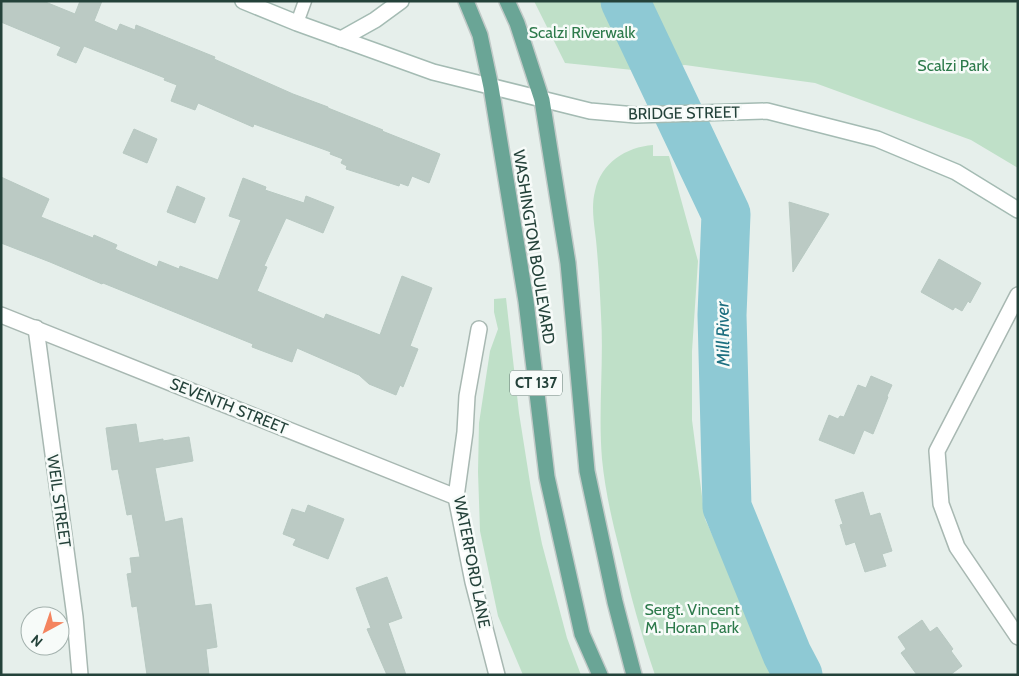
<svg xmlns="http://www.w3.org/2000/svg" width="1019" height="676" font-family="Cabin,sans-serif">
<rect width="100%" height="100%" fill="#e6efeb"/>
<g fill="#bfe0c8">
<path d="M534,1H1018V168L971,140L815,83L685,65L633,70L565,63Z"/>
<path d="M653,145V156H669L698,261L692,351V420L705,519L756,630L776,675H655C641,634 630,593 620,551C612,521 605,490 602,459C598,411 604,363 601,315C600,294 599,272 597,251C596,232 590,210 595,191C601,163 626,147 653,145Z"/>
<path d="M506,298L519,413L531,489L542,544L567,638L581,675H523L498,616L480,531L478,472L479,423L490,351L498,329L494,312V299Z"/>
</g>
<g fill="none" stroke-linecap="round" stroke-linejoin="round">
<path stroke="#8ec9d4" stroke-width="49" d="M625,1L726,214L722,315L727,507L787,654L798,675"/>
</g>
<g fill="#bbcac4" stroke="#b8c9c2">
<path d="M1,1H43L75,14L80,1H102L94,21L117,31L120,24L135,30L136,25L215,57L214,59L293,94L328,107V108L383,130L382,131L440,154L429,183L412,176L408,186L400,183L399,186L346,169L347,166L341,163L343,159L330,154L331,152L254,124L253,127L198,103L195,110L171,101L177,85L164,80L165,78L84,46L76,63L57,55L61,47L1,22Z"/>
<path d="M134,129L157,139L147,163L123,153Z"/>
<path d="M1,177L49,199L41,217L93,238L94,235L117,245L115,249L157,267L159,261L179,269L180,266L218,280L241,220L229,216L243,178L266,187L265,190L304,203L306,196L334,207L323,233L286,218L264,266L267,267L257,291L324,319L326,314L380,335L402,276L432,288L410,346L418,349L403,387L400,385L396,395L369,384L359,375L297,348L292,362L252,347L253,344L103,283L102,284L50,262L1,243Z"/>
<path d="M177,186L205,198L195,223L167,212Z"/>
<path d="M789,202L829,214L793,272Z"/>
<path d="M939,259L981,283L970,303L968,301L962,311L955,307L953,310L921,292Z"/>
<path d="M871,376L892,385L887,396L888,397L873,434L864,430L854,454L819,440L829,415L838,419L840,416L844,417L858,385L866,388Z"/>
<path d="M136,424L139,443L163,439V441L189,437L193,461L155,468L165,522L182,518L195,606L211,604L217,647L206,649L209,675H147L137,606L132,607L127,574L132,573L130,558L140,557L132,514L127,515L118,469L112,470L106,428Z"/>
<path d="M863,492L870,516L880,513L892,551L882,554L886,566L865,572L855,542L846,545L840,525L843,524L835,500Z"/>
<path d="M308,505L344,519L328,559L293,545L296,539L283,534L292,509L305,513Z"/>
<path d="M387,577L402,618L388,623L406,675H387L367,629L371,628L356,588Z"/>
<path d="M922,620L930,632L937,627L953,649L951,651L962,666L950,675H917L901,653L906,649L898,637Z"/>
</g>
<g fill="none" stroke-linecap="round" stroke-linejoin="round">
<g stroke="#a8b8b2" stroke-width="15">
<path id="lane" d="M297,23L305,1"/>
</g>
<g stroke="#a8b8b2" stroke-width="18">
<g id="street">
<path d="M1018,295L937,451L941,504L957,547L1018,637"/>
<path d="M1,315L456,497"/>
<path d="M36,328L75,617L80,675"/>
<path d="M479,329L467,396L465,432L456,497L473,582L497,675"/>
</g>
</g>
<g stroke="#a4bbb3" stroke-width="18">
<g id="secondary">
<path d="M243,1L297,23L433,72L590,111L636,115L767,111L877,139L956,172L1018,210"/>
<path d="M341,39L375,20L401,1"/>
</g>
</g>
<g stroke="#c2cac8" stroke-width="18">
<g id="primary">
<path d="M466,1L480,35L491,87L526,301L547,477L582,634L600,675"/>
<path d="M507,1L517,23L542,100L568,263L587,471L615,602L634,675"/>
</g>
</g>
<use href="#lane" stroke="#fff" stroke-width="12"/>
<use href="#street" stroke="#fff" stroke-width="15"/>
<use href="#secondary" stroke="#fff" stroke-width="15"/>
<use href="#primary" stroke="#6aa596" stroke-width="15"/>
</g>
<g text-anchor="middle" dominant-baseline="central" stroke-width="5" stroke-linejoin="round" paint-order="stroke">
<rect fill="#f7fbf9" stroke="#637a73" stroke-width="1" x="510" y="370.5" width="52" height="25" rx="4"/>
<g font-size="15" font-weight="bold" fill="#24423a">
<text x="536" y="383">CT 137</text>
</g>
<g font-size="16" fill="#2d7a4b" stroke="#f7fbf9">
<text x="582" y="32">Scalzi Riverwalk</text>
<text x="953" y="65">Scalzi Park</text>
<text x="692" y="609">Sergt. Vincent<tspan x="692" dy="18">M. Horan Park</tspan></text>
</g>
<g font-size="16" fill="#24423a" stroke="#f7fbf9">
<text transform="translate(684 113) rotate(-1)">BRIDGE STREET</text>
<text transform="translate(534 247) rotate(81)">WASHINGTON BOULEVARD</text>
<text transform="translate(229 406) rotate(22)">SEVENTH STREET</text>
<text transform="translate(59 501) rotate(82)">WEIL STREET</text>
<text transform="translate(472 562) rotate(79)">WATERFORD LANE</text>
</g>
<g font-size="18" font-style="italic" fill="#1c6f80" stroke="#f7fbf9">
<text transform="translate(723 334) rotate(-91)">Mill River</text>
</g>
</g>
<rect width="1019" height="676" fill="none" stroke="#24423a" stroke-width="5"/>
<g transform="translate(45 631) rotate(220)"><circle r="24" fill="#f7fbf9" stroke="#a3b1ad"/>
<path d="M0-4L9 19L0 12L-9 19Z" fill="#f4845f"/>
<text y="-8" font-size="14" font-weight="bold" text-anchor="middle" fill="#24423a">N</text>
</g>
</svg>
